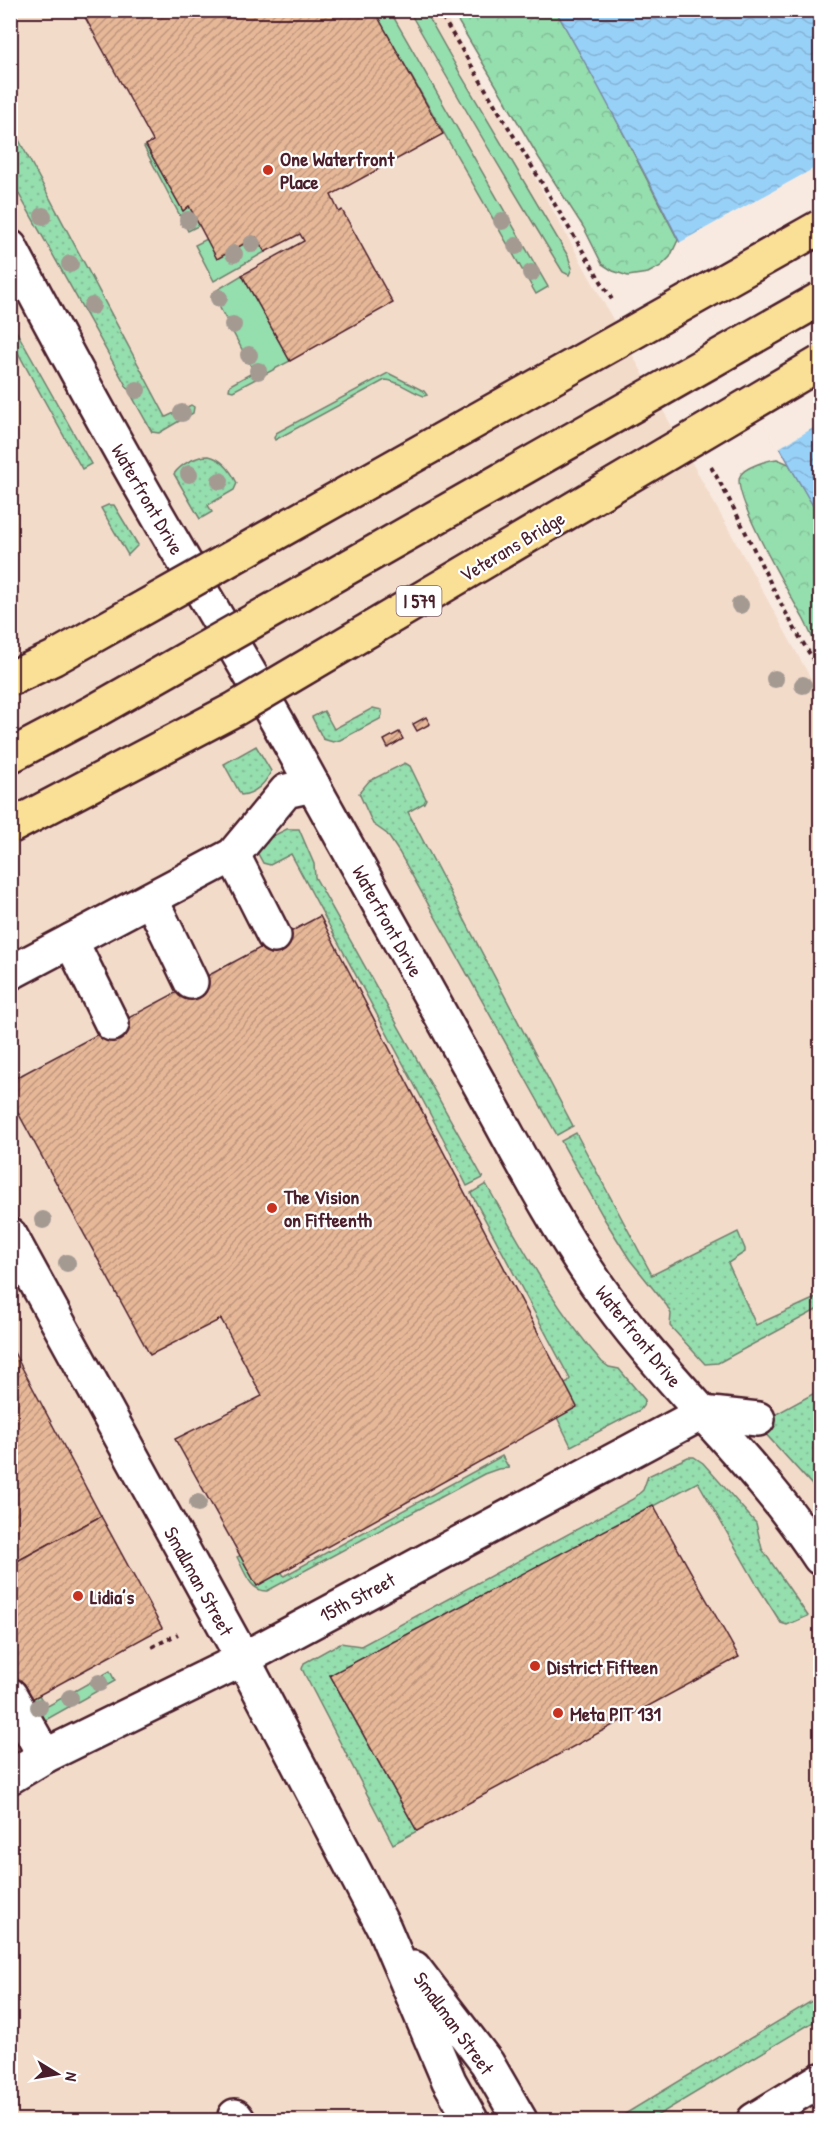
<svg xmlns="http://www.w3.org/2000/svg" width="831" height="2131" font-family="'Patrick Hand',sans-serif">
<defs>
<pattern id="grass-dots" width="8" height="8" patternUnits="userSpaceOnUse" patternTransform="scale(1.5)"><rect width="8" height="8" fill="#95deae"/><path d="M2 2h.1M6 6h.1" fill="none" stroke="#82be96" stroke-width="1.8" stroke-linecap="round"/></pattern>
<pattern id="forest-crowns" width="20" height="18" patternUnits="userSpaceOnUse" patternTransform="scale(1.5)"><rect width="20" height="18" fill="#95deae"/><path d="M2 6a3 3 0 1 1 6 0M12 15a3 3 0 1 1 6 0" fill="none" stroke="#82be96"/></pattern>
<pattern id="water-waves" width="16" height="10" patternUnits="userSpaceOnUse" patternTransform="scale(1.5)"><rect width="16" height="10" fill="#98d1f8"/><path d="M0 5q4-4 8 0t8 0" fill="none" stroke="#84b3d5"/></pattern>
<pattern id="building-hatch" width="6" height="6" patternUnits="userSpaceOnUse" patternTransform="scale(1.5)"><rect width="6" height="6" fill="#e7b898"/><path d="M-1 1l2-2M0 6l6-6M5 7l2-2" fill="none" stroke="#bd957c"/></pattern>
</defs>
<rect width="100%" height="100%" fill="#f8eae0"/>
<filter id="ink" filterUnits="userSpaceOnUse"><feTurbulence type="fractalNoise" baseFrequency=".0167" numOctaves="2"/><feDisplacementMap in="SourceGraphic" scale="12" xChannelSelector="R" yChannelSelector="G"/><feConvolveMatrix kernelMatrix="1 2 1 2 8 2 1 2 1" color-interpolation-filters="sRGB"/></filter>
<g filter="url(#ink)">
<path fill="#f3dbca" d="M11,11H443L820,695V2120H11Z"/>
<g fill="url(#grass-dots)" stroke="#707e6c" stroke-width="1.5">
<path d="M11,125L166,417L191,405L194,407L193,413L159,433L152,432L11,180Z"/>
<path d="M10,320L91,464L82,469L11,340Z"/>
<path d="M209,456C223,459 231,471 237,483L234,490L208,505L212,512L200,519L174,474C181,464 196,456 209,456Z"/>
<path d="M108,505H114L138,545L128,555L101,508Z"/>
<path d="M373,708L382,710V715L380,719L340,740L333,742L323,739L312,717L324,711L334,729Z"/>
<path d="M256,746L271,771C266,783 255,794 241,795L224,764Z"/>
<path d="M405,763L410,766L426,799L424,803L408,812L573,1126L557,1135L399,852L387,834L373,824L359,793L369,781Z"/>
<path d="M287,829H299L314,864L315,877L483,1178L467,1186L444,1140L291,854L270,865L263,863L257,852L259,843Z"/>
<path d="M576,1133L652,1275L738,1232L745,1249V1252L728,1263L756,1325L820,1296V1308L718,1363L705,1364L670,1326L671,1314L667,1306L630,1260L605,1220L561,1141Z"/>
<path d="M486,1184C521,1245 555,1309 602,1362L609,1367L619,1369L645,1400L643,1406L640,1410L571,1446L551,1405L549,1391L567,1383L570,1379L471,1193Z"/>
<path d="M820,1390V1489L813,1486L763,1431L769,1418Z"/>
<path d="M502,1456L509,1468L498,1469L484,1474L267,1591C250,1592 244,1570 237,1557L265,1543L284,1576Z"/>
<path d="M688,1457H694L703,1463L756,1523L762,1549L808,1616L787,1625L781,1623L757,1585L698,1482L348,1669L330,1675L417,1831L393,1844L305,1675L302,1669L304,1663L340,1643L361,1646L633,1499L643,1490L648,1476Z"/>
<path d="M820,1996V2018L650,2120H615Z"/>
</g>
<g fill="url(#forest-crowns)" stroke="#707e6c" stroke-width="1.5">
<path d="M452,11H556L602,92L678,240L670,257L661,266L648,273L628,276L613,271L602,264L584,228L539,158Z"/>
<path d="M777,459L789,464L820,517V651C813,641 809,629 803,618C791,597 731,494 740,476C744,467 768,460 777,459Z"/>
</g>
<g fill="#95deae" stroke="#707e6c" stroke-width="1.5">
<path d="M374,11H390L548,287L536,294Z"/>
<path d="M409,11H425L461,75L568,256L572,268L569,275L563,272C510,186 459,99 409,11Z"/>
<path d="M146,146L183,210L189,206L200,225L188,231L144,147Z"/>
<path d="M256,237L265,252L214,281L195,245L207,239Z"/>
<path d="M242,275L290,361L233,391L229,390L230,385L254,372L212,293Z"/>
<path d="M388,373L424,391L427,395L424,396C411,392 398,380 385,380L275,440L274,438L276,433Z"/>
<path d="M110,1671L115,1681L42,1722L30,1700L39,1695L46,1707Z"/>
</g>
<path fill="url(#water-waves)" stroke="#798aa6" stroke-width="1.5" d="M556,11H820V517C772,441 736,357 696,275C652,185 605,97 556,11Z"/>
<path fill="#f8eae0" d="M820,165V424L777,449L677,244Z"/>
<g fill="url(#building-hatch)" stroke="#4a1f2b" stroke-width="1.5">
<path d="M81,10H374L443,134L331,195L339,212L342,210L393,303L290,361L242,275L304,241L300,234L265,252L256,237L217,259L189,206L183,211L146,145L153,141Z"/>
<path d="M426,717L430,724L417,731L413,724Z"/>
<path d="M399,732L403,739L388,748L384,740Z"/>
<path d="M320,916L577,1407L257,1586L175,1439L262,1396L221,1319L150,1355L10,1098V1081Z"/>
<path d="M10,1345L101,1516L10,1565Z"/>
<path d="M653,1505L739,1657L417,1831L330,1675Z"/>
<path d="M101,1516L162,1628L30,1700L10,1665V1565Z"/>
<path d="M215,2114L218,2120H203Z"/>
</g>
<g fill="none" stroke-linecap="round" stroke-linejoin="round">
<g stroke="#4a1f2b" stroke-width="38">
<g id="minor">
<path d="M10,247C56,334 103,421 152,506C206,600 263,693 315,789C370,888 426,988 481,1087C518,1153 552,1220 595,1282C662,1380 755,1458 820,1558"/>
<path d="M233,855L274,936"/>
<path d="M151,899L191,982"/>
<path d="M71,941L112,1024"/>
<path d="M10,973L233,855L286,791L313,785"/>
<path d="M10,1235L243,1659L384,1928L449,2081L471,2120"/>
<path d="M702,1413L758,1419"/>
<path d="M10,1695L45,1756"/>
<path d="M10,1777L45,1756L243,1659L702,1413"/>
<path d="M414,1968L487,2063L520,2120"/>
<path d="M235,2116L238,2120"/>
<path d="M754,2120L820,2080"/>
</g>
</g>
<g stroke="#4a1f2b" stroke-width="4" stroke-dasharray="4.5 4.5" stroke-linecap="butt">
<path d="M438,10L614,303"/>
<path d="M711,467C750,533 776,606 820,669"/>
<path d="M152,1647L178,1634"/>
</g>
<use href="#minor" stroke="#fff" stroke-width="33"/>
<g stroke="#4a1f2b" stroke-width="38" stroke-linecap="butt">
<g id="highway-bridge">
<path d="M10,679L54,658L820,227"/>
<path d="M10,756L95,711L820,299"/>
<path d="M10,827L235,709L820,363"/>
</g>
</g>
<use href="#highway-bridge" stroke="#fadf96" stroke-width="33"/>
</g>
<g fill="#a49a92">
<circle cx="43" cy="216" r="9"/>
<circle cx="188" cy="220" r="9"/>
<circle cx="502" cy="221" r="9"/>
<circle cx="252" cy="244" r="9"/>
<circle cx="516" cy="246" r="9"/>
<circle cx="234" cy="254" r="9"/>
<circle cx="70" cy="264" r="9"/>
<circle cx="531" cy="273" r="9"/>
<circle cx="219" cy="298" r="9"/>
<circle cx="92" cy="306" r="9"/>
<circle cx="233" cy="325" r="9"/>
<circle cx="249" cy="355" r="9"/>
<circle cx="258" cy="371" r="9"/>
<circle cx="137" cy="390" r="9"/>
<circle cx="182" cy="413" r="9"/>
<circle cx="189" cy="474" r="9"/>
<circle cx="220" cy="481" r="9"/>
<circle cx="740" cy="605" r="9"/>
<circle cx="775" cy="679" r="9"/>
<circle cx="803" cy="685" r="9"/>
<circle cx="43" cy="1220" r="9"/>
<circle cx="67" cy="1263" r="9"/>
<circle cx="198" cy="1503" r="9"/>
<circle cx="99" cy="1683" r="9"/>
<circle cx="70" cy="1698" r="9"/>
<circle cx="39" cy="1707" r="9"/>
</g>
</g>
<g fill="#c8321e" stroke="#fff" stroke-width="2">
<circle cx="268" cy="170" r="6"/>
<circle cx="272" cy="1208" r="6"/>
<circle cx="78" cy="1596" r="6"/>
<circle cx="535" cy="1666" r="6"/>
<circle cx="558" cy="1713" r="6"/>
</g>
<g text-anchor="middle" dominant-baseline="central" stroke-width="4.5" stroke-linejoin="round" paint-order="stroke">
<rect fill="#fff" stroke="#80626b" stroke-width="1.5" x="396.5" y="586" width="45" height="30" rx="4.5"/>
<g font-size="18" font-weight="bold" fill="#4a1f2b">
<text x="419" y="601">I 579</text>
</g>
<g font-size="20" font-weight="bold" fill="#4a1f2b" stroke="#fff" text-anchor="start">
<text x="280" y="158">One Waterfront<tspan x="280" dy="23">Place</tspan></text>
<text x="284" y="1196">The Vision<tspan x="284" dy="23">on Fifteenth</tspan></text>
<text x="90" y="1596">Lidia’s</text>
<text x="547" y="1666">District Fifteen</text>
<text x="570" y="1713">Meta PIT 131</text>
</g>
<g font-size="20" fill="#4a1f2b" stroke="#fff">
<text transform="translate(148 499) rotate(60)">Waterfront Drive</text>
<text transform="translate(512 546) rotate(-31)">Veterans Bridge</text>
<text transform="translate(388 921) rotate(61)">Waterfront Drive</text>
<text transform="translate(639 1336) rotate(51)">Waterfront Drive</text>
<text transform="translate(199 1581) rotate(61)">Smallman Street</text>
<text transform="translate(357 1597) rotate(-28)">15th Street</text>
<text transform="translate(454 2023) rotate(54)">Smallman Street</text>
</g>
</g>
<rect width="831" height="2131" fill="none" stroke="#fff" stroke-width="36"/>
<rect x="18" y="18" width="795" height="2095" fill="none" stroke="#4a1f2b" stroke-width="2" filter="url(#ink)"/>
<g transform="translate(57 2074) rotate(101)" stroke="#ffffff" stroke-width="4.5" paint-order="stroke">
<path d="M0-4.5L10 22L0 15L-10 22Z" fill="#4a1f2b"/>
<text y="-9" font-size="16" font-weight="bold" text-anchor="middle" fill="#4a1f2b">N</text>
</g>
</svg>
